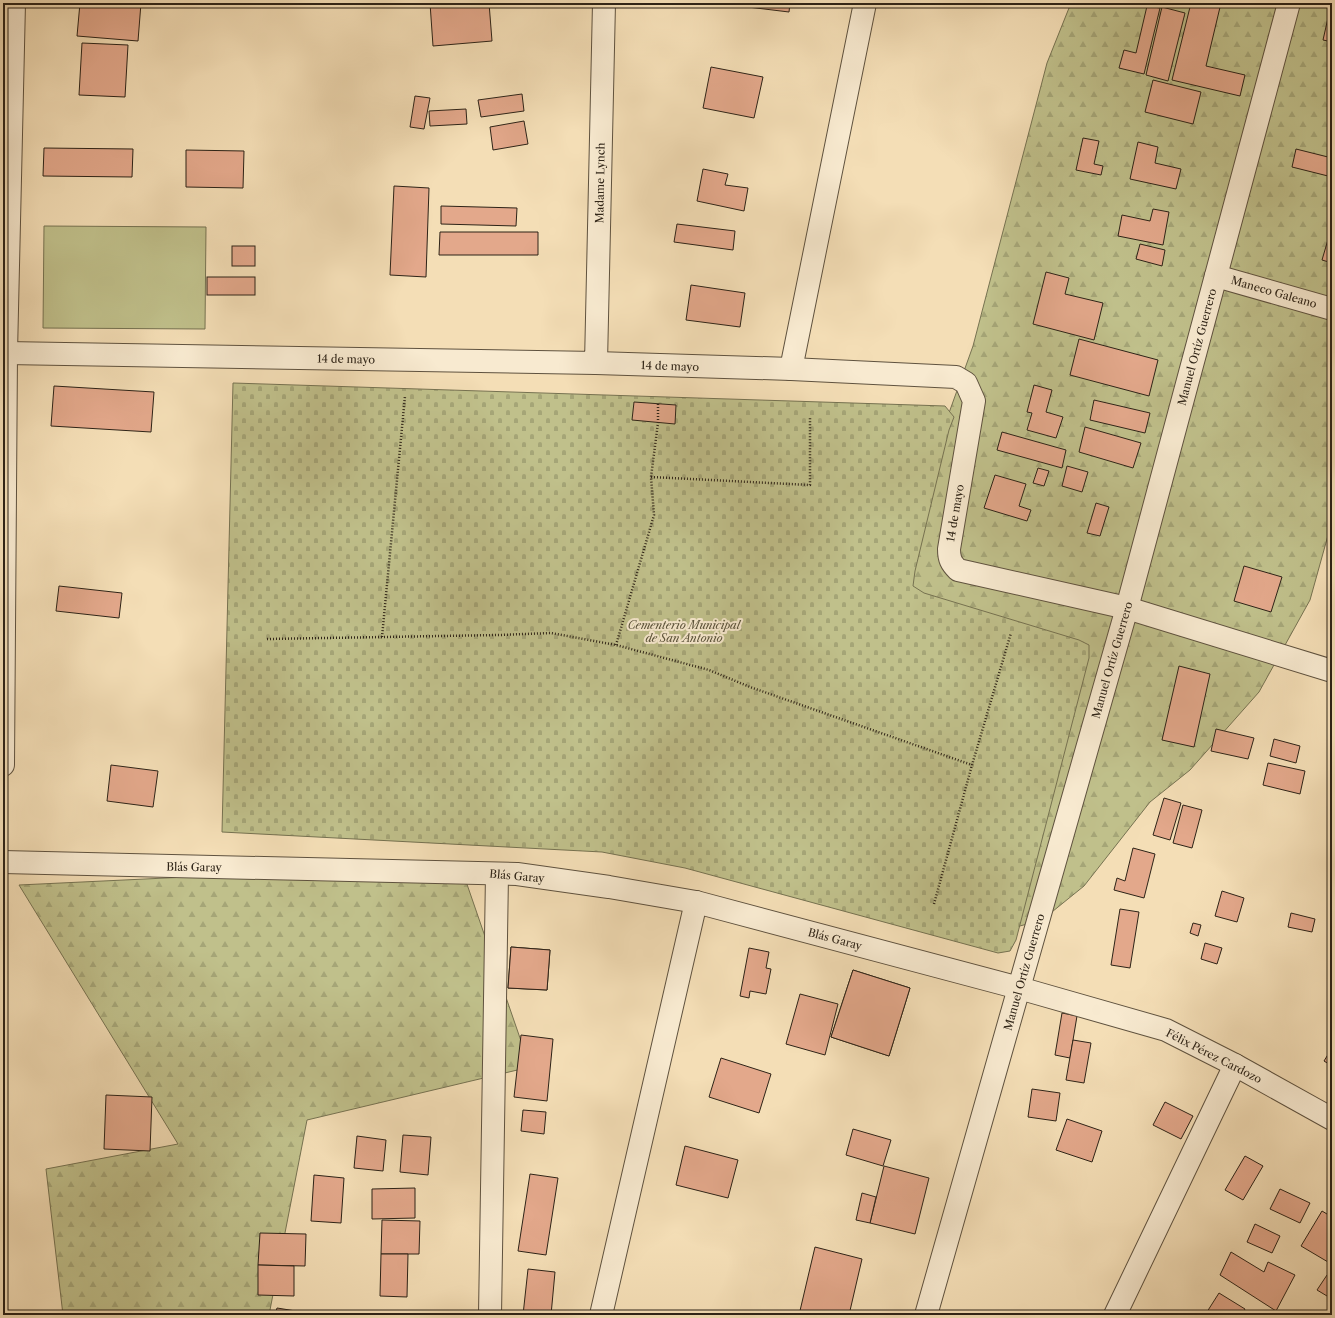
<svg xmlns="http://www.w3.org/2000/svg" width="1335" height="1318" font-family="'Libre Caslon Text',serif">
<defs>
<pattern id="forest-firs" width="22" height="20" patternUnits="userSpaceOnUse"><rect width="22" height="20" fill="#c0c08b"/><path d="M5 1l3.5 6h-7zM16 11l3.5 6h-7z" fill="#a5a577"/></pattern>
<pattern id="cemetery-stones" width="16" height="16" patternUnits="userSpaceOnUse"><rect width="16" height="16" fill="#c0c08b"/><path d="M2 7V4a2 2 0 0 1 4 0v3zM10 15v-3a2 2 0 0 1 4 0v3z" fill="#a5a577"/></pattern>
</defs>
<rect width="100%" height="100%" fill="#f4deb6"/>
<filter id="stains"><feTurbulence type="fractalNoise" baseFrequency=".005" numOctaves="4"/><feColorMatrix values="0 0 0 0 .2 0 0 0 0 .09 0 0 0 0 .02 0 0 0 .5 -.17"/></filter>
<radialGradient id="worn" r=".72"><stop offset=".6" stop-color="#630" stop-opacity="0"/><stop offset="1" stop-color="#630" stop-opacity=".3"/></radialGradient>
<g fill="url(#forest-firs)" stroke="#767251">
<path d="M1071,3H1332V521L1310,600L1259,692L1190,770L1150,802L1084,886L1042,920L994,933L820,802L940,438L973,346L1047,63Z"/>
<path d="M460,864L530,1067L307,1120L269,1315H63L46,1169L178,1144L19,885Z"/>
</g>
<path fill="url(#cemetery-stones)" stroke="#767251" d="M233,383L945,406L954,417L949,430L915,571L913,586L924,593L1079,640L1089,645V658L1016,940L1010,951L998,953L685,868L602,852L222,832Z"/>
<path fill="#c0c08b" stroke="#767251" d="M44,226L206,227L205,329L43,328Z"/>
<g fill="#e3a88b" stroke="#2d2317">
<path d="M80,3H141L138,41L77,36Z"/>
<path d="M430,3H489L492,41L433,46Z"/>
<path d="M715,3H790L789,12Z"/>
<path d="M1191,3H1221L1206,66L1245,75L1240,96L1172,80Z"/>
<path d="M1147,6L1160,8L1144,74L1119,68L1124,50L1136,53Z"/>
<path d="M1162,7L1185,13L1168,81L1146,75Z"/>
<path d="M1330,9H1332V42L1323,40Z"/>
<path d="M82,43L128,45L125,97L79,95Z"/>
<path d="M711,67L763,77L754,118L703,108Z"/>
<path d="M1153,80L1201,92L1193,124L1145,112Z"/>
<path d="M522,94L524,111L481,117L478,100Z"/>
<path d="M415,96L430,98L424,129L410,127Z"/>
<path d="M466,109L467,124L430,126L429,111Z"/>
<path d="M524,121L528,144L493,150L490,127Z"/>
<path d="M1083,138L1099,141L1094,164L1103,166L1101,175L1076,170Z"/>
<path d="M1138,142L1158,147L1155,163L1181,169L1176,189L1130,179Z"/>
<path d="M44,148L133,149L132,177L43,176Z"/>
<path d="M1296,149L1332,158V177L1292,167Z"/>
<path d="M186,150L244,151L243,188L186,187Z"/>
<path d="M703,169L728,174L725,185L748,188L744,211L697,201Z"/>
<path d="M394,186L429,188L426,277L390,275Z"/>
<path d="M441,206L517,208L516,226L441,224Z"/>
<path d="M1153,209L1169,212L1163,245L1118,236L1122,215L1150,221Z"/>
<path d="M677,224L735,231L733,250L674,242Z"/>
<path d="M1332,226V263L1322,260Z"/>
<path d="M440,232H538V255H439Z"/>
<path d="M1140,244L1165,250L1162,266L1136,259Z"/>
<rect x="232" y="246" width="23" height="20"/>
<path d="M1046,272L1069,278L1065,294L1103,303L1094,340L1033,324Z"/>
<rect x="207" y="277" width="48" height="18"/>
<path d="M691,285L745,293L740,327L686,320Z"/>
<path d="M1079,339L1158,360L1149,396L1070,375Z"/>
<path d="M1034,385L1052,390L1046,412L1063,417L1056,438L1027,430L1032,413L1027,412Z"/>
<path d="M54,386L154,392L151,432L51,426Z"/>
<path d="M1094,400L1150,413L1145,433L1090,420Z"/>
<path d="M634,402L676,405L675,424L632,420Z"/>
<path d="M1085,427L1141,443L1133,468L1079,452Z"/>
<path d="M1002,432L1066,450L1062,468L997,450Z"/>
<path d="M1067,466L1088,472L1082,492L1062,486Z"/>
<path d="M1038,468L1049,471L1044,486L1033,483Z"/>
<path d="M995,475L1026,484L1019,506L1031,510L1027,521L984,508Z"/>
<path d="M1096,503L1109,507L1100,536L1087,533Z"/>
<path d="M1244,566L1282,577L1271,612L1234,601Z"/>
<path d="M59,586L122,593L119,618L56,611Z"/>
<path d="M1179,666L1210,674L1194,747L1162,740Z"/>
<path d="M1216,729L1254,738L1248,759L1211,751Z"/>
<path d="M1274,739L1300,746L1296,763L1270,756Z"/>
<path d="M1268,763L1305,771L1300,794L1263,785Z"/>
<path d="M111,765L158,771L153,807L107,801Z"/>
<path d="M1164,798L1181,803L1170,840L1153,835Z"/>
<path d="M1183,805L1202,810L1192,848L1173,843Z"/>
<path d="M1133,848L1155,854L1144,898L1114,890L1117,878L1125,881Z"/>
<path d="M1222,891L1244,898L1237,922L1215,916Z"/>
<path d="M1120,909L1139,912L1130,968L1111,965Z"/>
<path d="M1291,913L1315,919L1312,932L1288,927Z"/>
<path d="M1193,923L1201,925L1198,936L1190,933Z"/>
<path d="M1205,943L1222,948L1217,964L1201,959Z"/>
<path d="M511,947L550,950L547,990L508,988Z"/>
<path d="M511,947L550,950L547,990L508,988Z"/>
<path d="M749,948L769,952L766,968L771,969L766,994L750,991L749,998L740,996Z"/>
<path d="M853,970L910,988L889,1056L831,1037Z"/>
<path d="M853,970L910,988L889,1056L831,1037Z"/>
<path d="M800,994L838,1004L825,1055L786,1044Z"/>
<path d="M1062,1013L1077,1016L1070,1058L1055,1055Z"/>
<path d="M521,1035L553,1039L547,1101L514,1097Z"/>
<path d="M1073,1040L1091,1043L1084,1083L1066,1080Z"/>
<path d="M1332,1048V1066L1324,1061Z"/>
<path d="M721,1058L771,1074L759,1113L709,1097Z"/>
<path d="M1032,1089L1060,1093L1056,1121L1028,1117Z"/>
<path d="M106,1095L152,1097L150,1151L104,1149Z"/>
<path d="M1165,1102L1193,1116L1181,1139L1153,1125Z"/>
<path d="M523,1110L546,1112L544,1134L521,1131Z"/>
<path d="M1067,1119L1102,1131L1092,1162L1056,1150Z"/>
<path d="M853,1129L891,1140L883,1166L846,1155Z"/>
<path d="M403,1135L431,1137L428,1175L400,1172Z"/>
<path d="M357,1136L386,1140L383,1171L354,1168Z"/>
<path d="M685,1146L738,1160L728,1198L676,1185Z"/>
<path d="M1245,1156L1263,1166L1243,1200L1225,1190Z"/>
<path d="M884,1166L929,1178L915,1234L870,1223Z"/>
<path d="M530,1174L558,1178L546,1255L518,1251Z"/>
<path d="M314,1175L344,1178L341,1223L311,1221Z"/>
<path d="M415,1188V1218L372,1219V1189Z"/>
<path d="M1280,1189L1310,1203L1300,1223L1270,1209Z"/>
<path d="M862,1193L876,1197L870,1223L856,1220Z"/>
<path d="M1322,1211L1332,1217V1255L1328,1262L1301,1246Z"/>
<path d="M382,1220L420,1221L419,1254H381Z"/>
<path d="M1255,1224L1280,1236L1272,1253L1247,1242Z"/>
<path d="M260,1233L306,1234L305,1266L258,1265Z"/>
<path d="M815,1247L862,1259L849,1315H799Z"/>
<path d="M1231,1252L1264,1272L1268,1262L1295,1275L1276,1311L1220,1275Z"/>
<path d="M381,1254H408L407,1297L380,1296Z"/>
<path d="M258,1265L294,1266V1296L258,1295Z"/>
<path d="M528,1269L555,1272L551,1315H523Z"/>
<path d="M1327,1275L1332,1278V1299L1317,1290Z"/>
<path d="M1219,1293L1245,1309L1242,1315H1205Z"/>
<path d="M277,1308L302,1312L301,1315H275Z"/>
</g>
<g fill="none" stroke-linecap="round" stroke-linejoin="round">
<g stroke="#5f523f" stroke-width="24">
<g id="minor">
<path d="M1216,276L1332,309"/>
<path d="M596,363L791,369L956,377L966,383L974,401L949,549C949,559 951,563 958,570L1127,608L1332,671"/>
<path d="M791,369L865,3"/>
<path d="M3,862L517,874L609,887L696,902L1019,988L1166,1030L1235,1065L1332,1119"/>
<path d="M490,1315L497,874"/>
<path d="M601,1315L696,902"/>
<path d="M926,1315L1127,608L1289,3"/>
<path d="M1115,1315L1235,1065"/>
</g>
</g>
<g stroke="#5f523f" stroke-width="24">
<g id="tertiary">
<path d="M6,353L596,363L604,3"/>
<path d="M3,765L6,353L14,3"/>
</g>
</g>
<g stroke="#2d2317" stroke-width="2.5" stroke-dasharray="1 2" stroke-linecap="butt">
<path d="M651,477L810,485V417"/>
<path d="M382,637L405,396"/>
<path d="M267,639L499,635L551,633L616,645L709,670L750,687L972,765"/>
<path d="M616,645L654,515L651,477L658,423V403"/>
<path d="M934,904L972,765L1011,633"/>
</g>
<use href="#minor" stroke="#f8ead0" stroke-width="22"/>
<use href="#tertiary" stroke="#f8ead0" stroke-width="22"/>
</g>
<g text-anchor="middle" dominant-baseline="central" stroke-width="4" stroke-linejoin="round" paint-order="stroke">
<g font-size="11" fill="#2d2317" stroke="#f8ead0">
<text transform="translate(600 183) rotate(-89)">Madame Lynch</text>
<text transform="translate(1274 292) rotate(16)">Maneco Galeano</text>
<text transform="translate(1197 347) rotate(-75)">Manuel Ortíz Guerrero</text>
<text transform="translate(346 359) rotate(1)">14 de mayo</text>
<text transform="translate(670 366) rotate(2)">14 de mayo</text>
<text transform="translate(955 513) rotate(-80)">14 de mayo</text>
<text transform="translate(1112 660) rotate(-74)">Manuel Ortíz Guerrero</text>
<text transform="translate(194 867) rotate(1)">Blás Garay</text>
<text transform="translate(517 876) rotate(5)">Blás Garay</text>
<text transform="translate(835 939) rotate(15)">Blás Garay</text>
<text transform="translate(1024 972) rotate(-74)">Manuel Ortíz Guerrero</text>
<text transform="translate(1214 1056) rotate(27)">Félix Pérez Cardozo</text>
</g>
<g font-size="11" font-style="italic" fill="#59523a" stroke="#f8ead0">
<text x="684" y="625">Cementerio Municipal<tspan x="684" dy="13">de San Antonio</tspan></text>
</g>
</g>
<rect width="1335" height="1318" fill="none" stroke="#f4deb6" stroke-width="16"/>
<rect x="4" y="4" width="1327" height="1310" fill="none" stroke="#2d2317" stroke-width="2"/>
<rect x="8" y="8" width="1319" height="1302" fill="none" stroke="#2d2317"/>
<rect width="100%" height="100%" filter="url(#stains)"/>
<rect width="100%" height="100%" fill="url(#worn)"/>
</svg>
